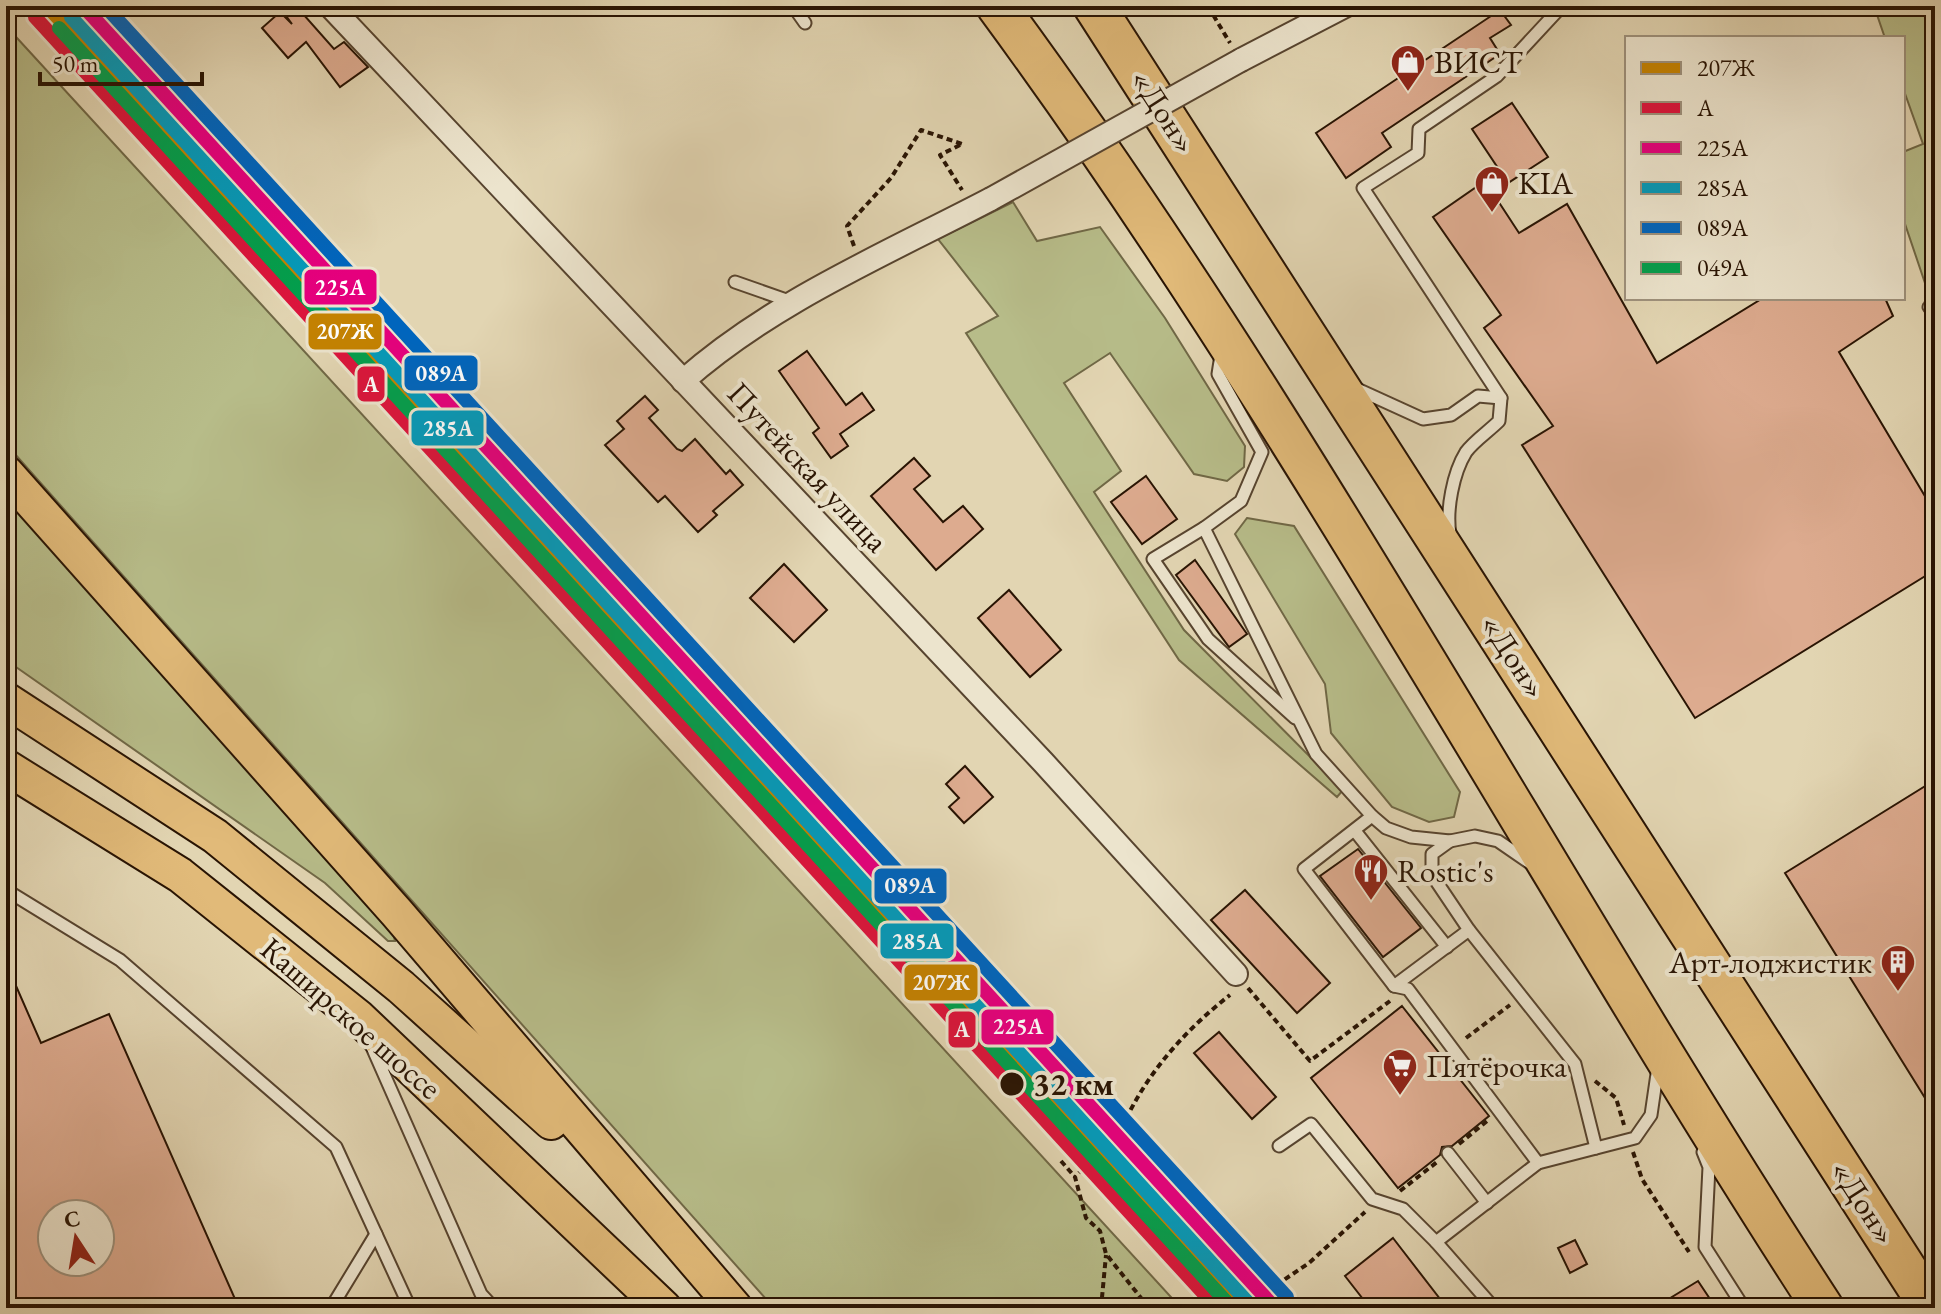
<svg xmlns="http://www.w3.org/2000/svg" width="1941" height="1314" font-family="'EB Garamond',serif">
<rect width="100%" height="100%" fill="#e2d5b2"/>
<filter id="stains"><feTurbulence type="fractalNoise" baseFrequency=".0025" numOctaves="4"/><feColorMatrix values="0 0 0 0 .2 0 0 0 0 .09 0 0 0 0 .02 0 0 0 .5 -.17"/></filter>
<radialGradient id="worn" r=".72"><stop offset=".6" stop-color="#630" stop-opacity="0"/><stop offset="1" stop-color="#630" stop-opacity=".3"/></radialGradient>
<g fill="#b7bc89" stroke="#706846" stroke-width="2">
<path d="M1874,6H1935V289L1928,292L1903,218V152L1923,144L1903,88V38H1885Z"/>
<path d="M6,26L1181,1308H774L6,444Z"/>
<path d="M1013,202L1037,241L1100,227L1165,318L1245,446L1244,467L1227,481L1194,474L1110,353L1064,383L1121,471L1094,492L1184,630L1343,790L1337,797L1179,660L966,333L998,316L938,239Z"/>
<path d="M6,493L393,933L395,941H388L325,883L6,660Z"/>
<path d="M1247,518L1294,526L1460,792L1454,817L1429,822L1392,807L1331,733L1325,684L1235,534Z"/>
</g>
<g fill="#ddab8f" stroke="#291403" stroke-width="2" fill-rule="evenodd">
<path d="M285,6H296L334,49L344,42L368,67L340,87L306,42L288,58L262,28L280,12L292,24L281,9Z"/>
<path d="M1500,10L1511,25L1490,38L1500,54L1382,133L1391,147L1346,178L1316,133Z"/>
<path d="M1512,103L1548,157L1508,183L1472,129Z"/>
<path d="M1485,181L1519,233L1567,204L1657,363L1763,298H1885L1893,316L1839,352L1935,513V570L1695,718L1522,445L1553,426L1484,328L1501,315L1433,217Z"/>
<path d="M807,351L846,405L862,393L874,410L840,434L848,446L831,458L813,433L819,428L779,371Z"/>
<path d="M645,396L658,410L649,418L677,449L682,451L695,439L726,474L730,470L743,485L713,511L717,515L698,532L665,496L658,502L605,445L624,429L617,421Z"/>
<path d="M914,458L930,476L914,489L943,522L963,506L983,529L936,570L871,496Z"/>
<path d="M1146,476L1177,519L1142,544L1111,502Z"/>
<path d="M1195,560L1247,634L1229,647L1176,575Z"/>
<path d="M784,564L827,610L794,642L750,598Z"/>
<path d="M1009,590L1061,650L1030,677L978,618Z"/>
<path d="M965,766L993,797L964,823L949,807L959,798L946,784Z"/>
<path d="M1935,780V1114L1785,873Z"/>
<path d="M1358,849L1421,928L1383,957L1320,876Z"/>
<path d="M1245,890L1330,983L1297,1013L1211,920Z"/>
<path d="M6,963L41,1043L109,1014L239,1308H6ZM52,1214H100V1262H52Z"/>
<path d="M1402,1006L1489,1116L1452,1146L1442,1147L1440,1155L1398,1188L1311,1078Z"/>
<path d="M1219,1032L1276,1097L1252,1119L1194,1053Z"/>
<path d="M1393,1238L1447,1308H1370L1345,1276Z"/>
<path d="M1575,1240L1587,1264L1570,1273L1558,1248Z"/>
<path d="M1698,1281L1716,1308H1654Z"/>
</g>
<g fill="none" stroke-linecap="round" stroke-linejoin="round">
<g stroke="#57442f" stroke-width="15">
<g id="service">
<path d="M793,6L805,23"/>
<path d="M735,282L792,302"/>
<path d="M1929,307L1935,305"/>
<path d="M1221,355L1218,374L1262,452L1241,501L1204,528L1316,754L1372,816L1386,828L1411,837L1450,841L1475,836L1498,841L1530,863"/>
<path d="M1355,388L1423,419L1451,415L1478,396L1501,398"/>
<path d="M1204,528L1153,559L1208,639L1295,718"/>
<path d="M1450,534C1446,510 1453,473 1466,452C1474,441 1489,431 1499,421L1501,398L1363,188L1418,153L1419,129L1497,76L1562,6"/>
<path d="M1372,816L1304,869L1394,986L1408,989L1538,1163"/>
<path d="M1355,831L1447,947"/>
<path d="M6,890L120,960L336,1147L410,1308"/>
<path d="M1469,930L1575,1064L1596,1148"/>
<path d="M1394,986L1469,930L1432,875V854L1450,841"/>
<path d="M372,1047L481,1294L494,1308"/>
<path d="M1279,1146L1311,1124L1372,1199L1403,1209L1436,1242"/>
<path d="M1703,1152L1709,1167L1705,1247L1744,1308"/>
<path d="M1448,1153L1487,1203"/>
<path d="M331,1308L376,1234"/>
<path d="M1494,1308L1436,1242L1538,1163L1635,1138L1651,1115L1658,1067"/>
</g>
</g>
<g stroke="#57442f" stroke-width="26">
<g id="minor">
<path d="M330,6L1043,762L1236,974"/>
<path d="M1241,60L1345,6"/>
<path d="M683,381C772,302 886,254 991,199"/>
</g>
</g>
<g stroke="#291403" stroke-width="38">
<g id="primary">
<path d="M6,473L397,913L735,1308"/>
<path d="M6,700L215,836L401,987L551,1122"/>
<path d="M6,767L180,875L358,1017L664,1308"/>
</g>
</g>
<g stroke="#291403" stroke-width="44">
<g id="motorway">
<path d="M997,6C1302,420 1543,877 1823,1308"/>
<path d="M1094,6L1931,1308"/>
</g>
</g>
<g stroke="#291403" stroke-width="4" stroke-dasharray="6 4" stroke-linecap="butt">
<path d="M1214,6L1212,13L1230,43"/>
<path d="M960,145L940,155L962,190"/>
<path d="M854,246L847,226L891,178L921,130L962,144"/>
<path d="M1248,988L1310,1061L1390,1001"/>
<path d="M1466,1038L1510,1005"/>
<path d="M1595,1081L1616,1098L1624,1125"/>
<path d="M1122,1128C1145,1075 1184,1031 1230,995"/>
<path d="M1459,1144L1487,1121"/>
<path d="M1633,1152L1642,1179L1689,1252"/>
<path d="M1061,1161L1075,1177"/>
<path d="M1400,1191L1437,1162"/>
<path d="M1101,1308L1106,1255"/>
<path d="M1149,1308L1106,1254L1100,1231L1086,1218L1075,1177L1122,1128L1269,1290L1309,1263L1365,1212"/>
</g>
<use href="#service" stroke="#ece4cd" stroke-width="11"/>
<use href="#minor" stroke="#ece4cd" stroke-width="22"/>
<use href="#primary" stroke="#e1ba79" stroke-width="34"/>
<use href="#motorway" stroke="#e1ba79" stroke-width="40"/>
<g stroke="#57442f" stroke-width="26" stroke-linecap="butt">
<path id="minor-bridge" d="M991,199L1241,60"/>
</g>
<use href="#minor-bridge" stroke="#ece4cd" stroke-width="22"/>
<g stroke="#ece4cd" stroke-width="20">
<path id="rail-1" d="M47,6L1239,1308"/>
</g>
<g stroke="#ece4cd" stroke-width="20">
<path id="rail-2" d="M35,17L1217,1308"/>
</g>
<g stroke="#ece4cd" stroke-width="20">
<path id="rail-3" d="M83,6L1275,1308"/>
</g>
<g stroke="#ece4cd" stroke-width="20">
<path id="rail-4" d="M71,17L1253,1308"/>
</g>
<g stroke="#ece4cd" stroke-width="20">
<path id="rail-5" d="M105,6L1287,1297"/>
</g>
<g stroke="#ece4cd" stroke-width="20">
<path id="rail-6" d="M59,28L1232,1308"/>
</g>
<use href="#rail-1" stroke="#c48201" stroke-width="14"/>
<use href="#rail-2" stroke="#dc143c" stroke-width="14"/>
<use href="#rail-3" stroke="#e5007d" stroke-width="14"/>
<use href="#rail-4" stroke="#049aba" stroke-width="14"/>
<use href="#rail-5" stroke="#0065bd" stroke-width="14"/>
<use href="#rail-6" stroke="#029f4d" stroke-width="14"/>
</g>
<defs>
<g id="shop-pin" transform="scale(1.8)"><path d="M0 17L-7.5 6A9.5 9.5 0 1 1 7.5 6Z" fill="#8f2418" stroke="#ece4cd"/><path d="M-5-2.5h2.3a2.7 3.5 0 0 1 5.4 0H5L5.5 6h-11ZM-1.5-2.5h3a1.5 2.3 0 0 0-3 0Z" fill="#fff"/></g>
<g id="restaurant-pin" transform="scale(1.8)"><path d="M0 17L-7.5 6A9.5 9.5 0 1 1 7.5 6Z" fill="#8f2418" stroke="#ece4cd"/><path d="M-5-6h1v4h1v-4h1v4h1v-4h1v5L-1.5 .5V6h-2V.5L-5-1ZM5-6V6H3V1.5H1.5Q1.5-4 5-6Z" fill="#fff"/></g>
<g id="building-pin" transform="scale(1.8)"><path d="M0 17L-7.5 6A9.5 9.5 0 1 1 7.5 6Z" fill="#8f2418" stroke="#ece4cd"/><path d="M-4-6H4V6H1V3H-1V6H-4ZM-2.5-4.3h1.7v1.8h-1.7ZM.8-4.3h1.7v1.8H.8ZM-2.5-1h1.7V.8h-1.7ZM.8-1h1.7V.8H.8Z" fill="#fff"/></g>
<g id="supermarket-pin" transform="scale(1.8)"><path d="M0 17L-7.5 6A9.5 9.5 0 1 1 7.5 6Z" fill="#8f2418" stroke="#ece4cd"/><path d="M-6-5.5h2.5l.6 2H6L4.5 2H-2.5L-4.4-4H-6ZM-1.5 3.2a1.3 1.3 0 1 0 .1 0ZM3 3.2a1.3 1.3 0 1 0 .1 0Z" fill="#fff"/></g>
</defs>
<g fill-rule="evenodd">
<use href="#shop-pin" x="1408" y="62"/>
<use href="#shop-pin" x="1492" y="183"/>
<use href="#restaurant-pin" x="1371" y="871"/>
<use href="#building-pin" x="1898" y="962"/>
<use href="#supermarket-pin" x="1400" y="1066"/>
</g>
<circle fill="#291403" stroke="#ece4cd" stroke-width="3" cx="1012" cy="1084" r="13"/>
<g text-anchor="middle" dominant-baseline="central" stroke-width="8" stroke-linejoin="round" paint-order="stroke">
<g font-size="32" fill="#291403" stroke="#ece4cd" text-anchor="start">
<text x="1434" y="62">ВИСТ</text>
<text x="1518" y="183">KIA</text>
<text x="1397" y="871">Rostic's</text>
<text x="1872" y="962" text-anchor="end">Арт-лоджистик</text>
<text x="1426" y="1066">Пятёрочка</text>
</g>
<g font-size="32" fill="#291403" stroke="#ece4cd">
<text transform="translate(1164 111) rotate(57)">«Дон»</text>
<text transform="translate(808 467) rotate(47)">Путейская улица</text>
<text transform="translate(1514 656) rotate(57)">«Дон»</text>
<text transform="translate(351 1018) rotate(41)">Каширское шоссе</text>
<text transform="translate(1864 1202) rotate(57)">«Дон»</text>
</g>
<g font-size="32" font-weight="bold" fill="#291403" stroke="#ece4cd" text-anchor="start">
<text x="1033" y="1084">32 км</text>
</g>
</g>
<g stroke="#ece4cd" stroke-width="3">
<rect x="303" y="268" width="75" height="38" rx="8" fill="#e5007d"/>
<rect x="307" y="312" width="76" height="39" rx="8" fill="#c48201"/>
<rect x="403" y="354" width="76" height="38" rx="8" fill="#0065bd"/>
<rect x="356" y="365" width="30" height="38" rx="8" fill="#dc143c"/>
<rect x="410" y="409" width="75" height="38" rx="8" fill="#049aba"/>
<rect x="873" y="867" width="75" height="38" rx="8" fill="#0065bd"/>
<rect x="879" y="922" width="76" height="38" rx="8" fill="#049aba"/>
<rect x="903" y="963" width="76" height="39" rx="8" fill="#c48201"/>
<rect x="980" y="1008" width="75" height="38" rx="8" fill="#e5007d"/>
<rect x="947" y="1010" width="30" height="39" rx="8" fill="#dc143c"/>
</g>
<g font-size="22" text-anchor="middle" font-weight="bold" fill="#fff">
<text x="340" y="295">225А</text>
<text x="345" y="339">207Ж</text>
<text x="441" y="381">089А</text>
<text x="371" y="392">A</text>
<text x="448" y="436">285А</text>
<text x="910" y="893">089А</text>
<text x="917" y="949">285А</text>
<text x="941" y="990">207Ж</text>
<text x="1018" y="1034">225А</text>
<text x="962" y="1037">A</text>
</g>
<rect width="1941" height="1314" fill="none" stroke="#e2d5b2" stroke-width="32"/>
<rect x="8" y="8" width="1925" height="1298" fill="none" stroke="#291403" stroke-width="4"/>
<rect x="16" y="16" width="1909" height="1282" fill="none" stroke="#291403" stroke-width="2"/>
<rect x="1625" y="36" width="280" height="264" fill="#ece4cd" stroke="#9e917c" stroke-width="2"/>
<rect x="1641" y="62" width="40" height="12" fill="#c48201" stroke="#9e917c" stroke-width="2"/>
<text x="1697" y="76" font-size="24" fill="#291403">207Ж</text>
<rect x="1641" y="102" width="40" height="12" fill="#dc143c" stroke="#9e917c" stroke-width="2"/>
<text x="1697" y="116" font-size="24" fill="#291403">A</text>
<rect x="1641" y="142" width="40" height="12" fill="#e5007d" stroke="#9e917c" stroke-width="2"/>
<text x="1697" y="156" font-size="24" fill="#291403">225А</text>
<rect x="1641" y="182" width="40" height="12" fill="#049aba" stroke="#9e917c" stroke-width="2"/>
<text x="1697" y="196" font-size="24" fill="#291403">285А</text>
<rect x="1641" y="222" width="40" height="12" fill="#0065bd" stroke="#9e917c" stroke-width="2"/>
<text x="1697" y="236" font-size="24" fill="#291403">089А</text>
<rect x="1641" y="262" width="40" height="12" fill="#029f4d" stroke="#9e917c" stroke-width="2"/>
<text x="1697" y="276" font-size="24" fill="#291403">049А</text>
<g transform="translate(76 1238) rotate(348)"><circle r="38" fill="#ece4cd" stroke="#9e917c" stroke-width="2"/>
<path d="M0-6L14 30L0 20L-14 30Z" fill="#8f2418"/>
<text y="-12" font-size="22" font-weight="bold" text-anchor="middle" fill="#291403">С</text>
</g>
<path d="M40 72v12h162v-12" fill="none" stroke="#291403" stroke-width="4"/>
<text x="52" y="72" font-size="24" fill="#291403" stroke="#ece4cd" stroke-width="6" paint-order="stroke">50 m</text>
<rect width="100%" height="100%" filter="url(#stains)"/>
<rect width="100%" height="100%" fill="url(#worn)"/>
</svg>
